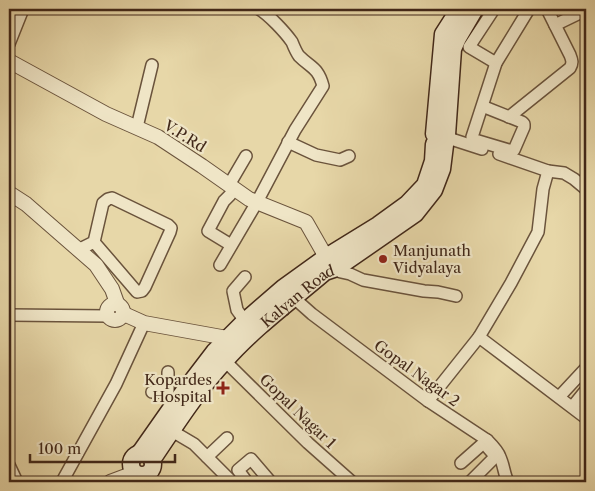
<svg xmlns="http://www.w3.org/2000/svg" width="595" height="491" font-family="'Libre Caslon Text',serif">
<rect width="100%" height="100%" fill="#e7d7a8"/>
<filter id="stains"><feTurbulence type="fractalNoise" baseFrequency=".004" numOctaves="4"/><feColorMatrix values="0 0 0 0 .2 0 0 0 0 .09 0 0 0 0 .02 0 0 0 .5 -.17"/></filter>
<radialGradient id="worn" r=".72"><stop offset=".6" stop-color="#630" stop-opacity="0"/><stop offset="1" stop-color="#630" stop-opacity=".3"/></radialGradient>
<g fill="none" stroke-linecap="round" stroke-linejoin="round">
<g stroke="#6a533c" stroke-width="14">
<g id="minor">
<path d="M494,9L469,47L496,63"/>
<path d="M555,25L586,10"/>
<path d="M9,44L23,9"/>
<path d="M482,106L522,122L524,124V127L514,150L512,151L475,140L472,137L496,63L529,9"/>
<path d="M509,117L570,68C573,63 572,60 570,55L547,9"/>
<path d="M137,127L152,65"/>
<path d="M448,138L482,149"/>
<path d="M288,142L316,155L340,160L349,156"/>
<path d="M499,154L548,171L564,173L574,179L586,189"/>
<path d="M229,185L246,156"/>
<path d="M231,245L208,231L224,201L230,195L234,188"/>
<path d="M78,250L94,242L103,203L108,199L112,198L168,225L171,228L170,232L145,287L142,291L137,292L94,242"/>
<path d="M220,265L257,202L295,130L323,86C318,67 311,68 299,56C296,52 294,47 292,42C285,32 269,15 259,9"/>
<path d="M337,268L341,272L350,274L363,280L424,291L438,292L456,296"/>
<path d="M294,298L312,314L428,401L487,440C492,445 498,451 500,457C504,466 504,474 508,482"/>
<path d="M9,315L108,316"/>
<path d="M245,321L237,310L233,291L245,277"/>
<path d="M479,337L586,418"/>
<path d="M225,361L308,443L352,482"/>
<path d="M152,392H166L168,391V372"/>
<path d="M559,397L586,368"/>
<path d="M428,401L479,337L511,283L538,232L543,189L548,171"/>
<path d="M573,406L586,390"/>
<path d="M172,431L194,444L232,482"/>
<path d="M207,457L227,438"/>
<path d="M461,463L487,440"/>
<path d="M9,465L17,482"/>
<path d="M63,480L116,384L144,323"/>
<path d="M247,482L238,470L251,459L269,480L268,482"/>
<path d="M470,482L494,458L495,456L488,448"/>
</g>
</g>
<g stroke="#6a533c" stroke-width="16">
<g id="tertiary">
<path d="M9,61L106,114L158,137L202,166L249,199L306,222L326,257"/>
<path d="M9,193L26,204L96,265L112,289L117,303"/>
<circle cx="115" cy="312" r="8"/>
<path d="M124,314L144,323L227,338"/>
<path d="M110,482L134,473"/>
</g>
</g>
<g stroke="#412718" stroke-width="19">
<g id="secondary">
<path d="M434,134L443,34L459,9"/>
<path d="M447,135L453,49L458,38L475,9"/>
<circle cx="142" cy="464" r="11"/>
<path d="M139,454L172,407L214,352L245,321L283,288L326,257L378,225L407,204L425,185L433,161L434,144"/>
<path id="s1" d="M152,460C175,426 197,391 225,361C254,328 291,301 325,272L337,268L415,214L434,190L442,169L445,145"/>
</g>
</g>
<use href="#minor" stroke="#efe5c6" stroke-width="11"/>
<use href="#tertiary" stroke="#efe5c6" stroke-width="14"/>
<use href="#secondary" stroke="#efe5c6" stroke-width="16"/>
</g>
<g fill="#8f2418" stroke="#efe5c6" stroke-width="2">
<circle cx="383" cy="259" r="5"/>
<path d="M220.5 380.5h5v5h5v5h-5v5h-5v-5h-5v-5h5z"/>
</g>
<g text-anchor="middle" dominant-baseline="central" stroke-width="4.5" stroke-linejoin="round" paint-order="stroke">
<g font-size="15" fill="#412718" stroke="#efe5c6">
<text transform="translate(185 136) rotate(32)">V.P.Rd</text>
<text stroke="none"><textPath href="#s1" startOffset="221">Kalyan Road</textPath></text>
<text transform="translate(417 373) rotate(36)">Gopal Nagar 2</text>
<text transform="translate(298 411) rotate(44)">Gopal Nagar 1</text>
</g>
<g font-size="15" fill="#412718" stroke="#efe5c6" text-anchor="start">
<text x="393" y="250">Manjunath<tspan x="393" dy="17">Vidyalaya</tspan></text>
<text x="212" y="379" text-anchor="end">Kopardes<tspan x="212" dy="17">Hospital</tspan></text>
</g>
</g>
<rect width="595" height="491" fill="none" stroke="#e7d7a8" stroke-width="30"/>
<rect x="10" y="10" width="575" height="471" fill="none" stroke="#412718" stroke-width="2.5"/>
<rect x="15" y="15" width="565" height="461" fill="none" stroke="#412718"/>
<path d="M30 454v8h145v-8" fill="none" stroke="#412718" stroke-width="2.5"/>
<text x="38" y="454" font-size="15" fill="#412718" stroke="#efe5c6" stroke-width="4" paint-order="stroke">100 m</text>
<rect width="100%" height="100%" filter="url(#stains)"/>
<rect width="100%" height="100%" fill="url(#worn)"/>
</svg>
